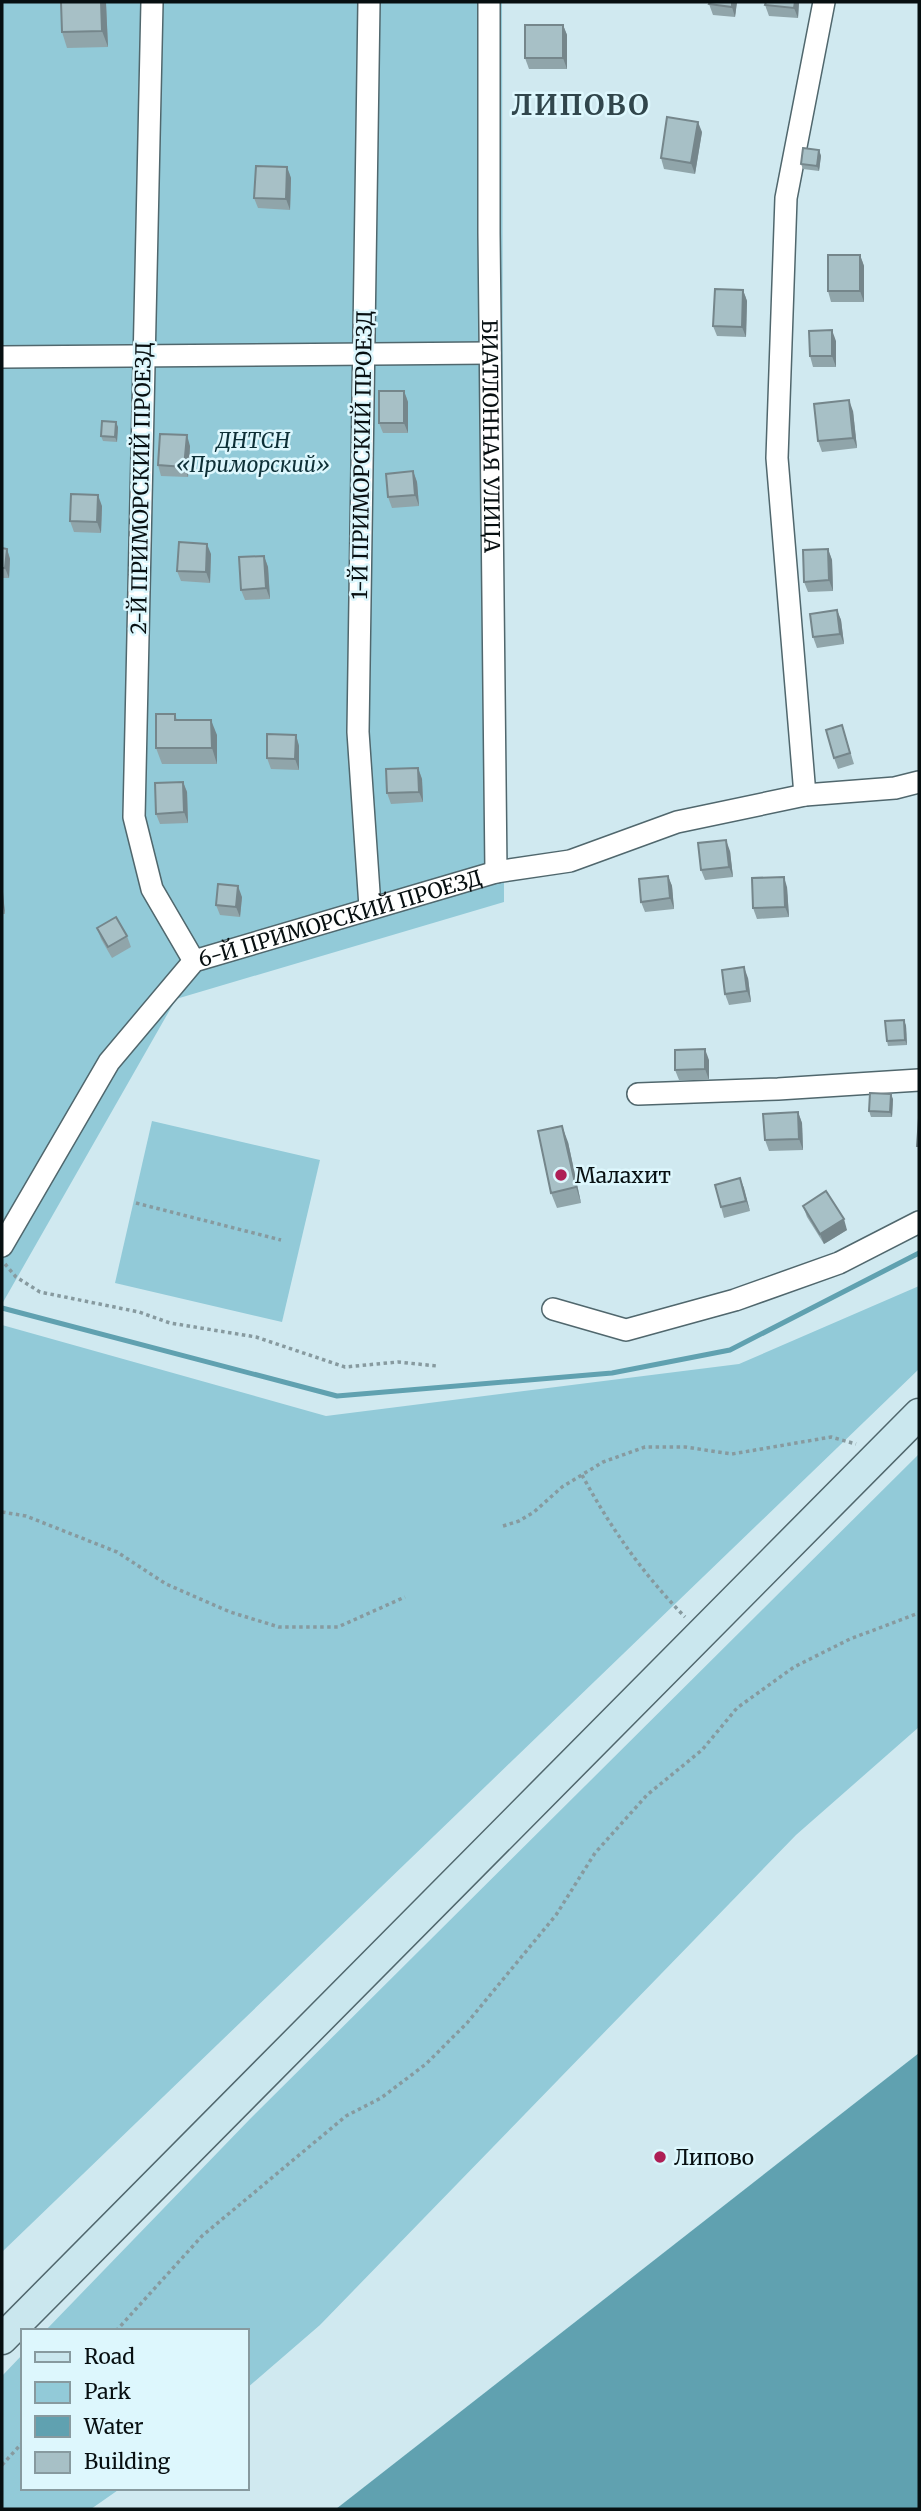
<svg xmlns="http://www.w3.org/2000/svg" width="921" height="2511" font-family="Merriweather,serif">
<rect width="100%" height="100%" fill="#d0e9f0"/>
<g fill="#92cad8">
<path d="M2,2H502L504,902L176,999L2,1304Z"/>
<path d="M152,1121L320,1160L282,1322L115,1283Z"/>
<path d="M919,1286V1369L2,2252V1325L326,1416L739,1364Z"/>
<path d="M919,1454V1727L796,1835L320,2325L247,2388V2331H45L250,2119Z"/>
<path d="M23,2354V2488H121L91,2509H2V2376Z"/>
</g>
<path fill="#60a1b0" d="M919,2053V2509H336Z"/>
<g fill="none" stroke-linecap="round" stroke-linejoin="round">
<path stroke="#60a1b0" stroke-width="5" d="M2,1308L337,1396L612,1373L730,1350L919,1253"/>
<g stroke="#50676d" stroke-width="24">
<g id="street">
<path d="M152,2L134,817L152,889L194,961"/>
<path d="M369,2L358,732L370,907"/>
<path id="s1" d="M489,2V233L496,872"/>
<path d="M2,357L490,353"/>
<path d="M805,795L777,458L786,198L824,2"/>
<path d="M638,1094L778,1089L919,1080"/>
<path id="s2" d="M2,1246L109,1062L194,961L496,872L570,861L677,822L805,795L895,788L919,782"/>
<path d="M553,1309L626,1330L735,1300L839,1263L919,1222"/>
</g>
</g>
<g stroke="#50676d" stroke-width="33">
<path id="secondary" d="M2,2339L919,1414"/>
</g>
<g stroke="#879a9f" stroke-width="3.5" stroke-dasharray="3.5 3.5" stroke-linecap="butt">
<path d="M136,1203L281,1240"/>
<path d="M5,1264L16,1277L40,1292L139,1312L170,1323L256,1337L345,1367L398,1362L437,1366"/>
<path d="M582,1475C610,1527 643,1574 685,1617"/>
<path d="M2,1512L26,1516L117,1552L166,1584L230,1612L279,1627H338L405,1597"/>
<path d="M503,1526L519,1521L534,1512L562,1487L603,1462L645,1447H685L732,1454L831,1437L856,1444"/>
<path d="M116,2331L202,2236L346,2116L381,2098L426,2064L467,2023L556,1915L595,1853L647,1795L702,1750L737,1708L794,1667L850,1639L919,1613"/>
<path d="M2,2465L23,2442"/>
</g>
<use href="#street" stroke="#fff" stroke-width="21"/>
<use href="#secondary" stroke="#cae7ee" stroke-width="30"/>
</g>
<g fill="#90a5aa">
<path d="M737,2L735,17L713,15L709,4Z"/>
<path d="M766,2H799L798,18L769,16L765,5Z"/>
<path d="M106,3L108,47L67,48L62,32Z"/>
<path d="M563,25L567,35V69H529L525,58Z"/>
<path d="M702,132L695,174L664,169L661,158Z"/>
<path d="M819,150L821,156L819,171L803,169L801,164Z"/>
<path d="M287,167L291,178L290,210L258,208L254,198Z"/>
<path d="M860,255L864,266V302H831L828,291Z"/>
<path d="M743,290L747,301L746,337L717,336L713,326Z"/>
<path d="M836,341V367H813L810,356Z"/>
<path d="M404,391L408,402V433H383L379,423Z"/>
<path d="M853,411L857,448L822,452L818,441Z"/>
<path d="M118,427L117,442L103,441L101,436Z"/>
<path d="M190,446L188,477L161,476L158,465Z"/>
<path d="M413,471L417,482L419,506L392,508L388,497Z"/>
<path d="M102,506L101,533L74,532L70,521Z"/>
<path d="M2,548L7,549L10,559L9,578H2Z"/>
<path d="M828,549L832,560L833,591L808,592L804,582Z"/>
<path d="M211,554L210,583L181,581L177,571Z"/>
<path d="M264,556L268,567L270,599L245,600L241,590Z"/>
<path d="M837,610L841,620L844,644L817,648L813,637Z"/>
<path d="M175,714L177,720L217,735V764H162L156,748Z"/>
<path d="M842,725L854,764L838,769L834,758Z"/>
<path d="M296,735L299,746V770L271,769L267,758Z"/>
<path d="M418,768L422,779L423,802L391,804L387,793Z"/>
<path d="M183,782L187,792L188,823L160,824L156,814Z"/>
<path d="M730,851L733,877L705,880L701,870Z"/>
<path d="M668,876L672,886L674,909L645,912L641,902Z"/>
<path d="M787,887L789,917L757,919L753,908Z"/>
<path d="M2,889L5,914H2Z"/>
<path d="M242,897L240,917L220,915L216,905Z"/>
<path d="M97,928L127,936L131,947L112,958L101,939Z"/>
<path d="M748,978L751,1002L729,1005L725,994Z"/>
<path d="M904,1020L906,1026L907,1045L888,1046L887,1041Z"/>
<path d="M709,1060V1080H679L675,1070Z"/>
<path d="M893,1099L892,1117H871L869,1111Z"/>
<path d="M798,1112L802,1123L803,1150L769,1151L765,1140Z"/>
<path d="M568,1142L581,1203L557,1208L551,1193Z"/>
<path d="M740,1178L750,1211L724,1218L721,1207Z"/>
<path d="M803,1206L847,1230L824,1244L807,1217Z"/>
</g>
<g fill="#75868b">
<path d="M101,2H106V3L108,47L102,31Z"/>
<path d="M732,2H737L735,17L732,7Z"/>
<path d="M795,2H799L798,18L794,8Z"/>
<path d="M563,25L567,35V69L563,58Z"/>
<path d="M698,122L702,132L695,174L691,163Z"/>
<path d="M819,150L821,156L819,171L817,166Z"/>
<path d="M287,167L291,178L290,210L286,199Z"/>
<path d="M860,255L864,266V302L860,291Z"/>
<path d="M743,290L747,301L746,337L742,327Z"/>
<path d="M832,330L836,341V367L832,356Z"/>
<path d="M404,391L408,402V433L404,423Z"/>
<path d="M849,400L853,411L857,448L853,438Z"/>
<path d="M116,422L118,427L117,442L115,437Z"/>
<path d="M187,435L190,446L188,477L184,467Z"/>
<path d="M413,471L417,482L419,506L415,495Z"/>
<path d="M98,495L102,506L101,533L97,522Z"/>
<path d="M207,544L211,554L210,583L206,572Z"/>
<path d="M7,549L10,559L9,578L5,568Z"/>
<path d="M828,549L832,560L833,591L829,580Z"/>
<path d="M264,556L268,567L270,599L266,588Z"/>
<path d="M837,610L841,620L844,644L840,634Z"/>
<path d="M211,720L217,735V764L212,748Z"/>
<path d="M296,735L299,746V770L295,759Z"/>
<path d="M418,768L422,779L423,802L419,792Z"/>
<path d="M183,782L187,792L188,823L184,812Z"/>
<path d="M726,840L730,851L733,877L729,867Z"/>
<path d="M668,876L672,886L674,909L670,898Z"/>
<path d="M784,877L787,887L789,917L785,907Z"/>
<path d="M238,886L242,897L240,917L236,907Z"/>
<path d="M2,889L3,892L5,914L2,904Z"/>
<path d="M744,967L748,978L751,1002L747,991Z"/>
<path d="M904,1020L906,1026L907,1045L905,1040Z"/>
<path d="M705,1049L709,1060V1080L705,1069Z"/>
<path d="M891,1094L893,1099L892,1117L890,1112Z"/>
<path d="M798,1112L802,1123L803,1150L799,1139Z"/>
<path d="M562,1126L568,1142L581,1203L576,1187Z"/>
<path d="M740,1178L744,1188L750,1211L746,1201Z"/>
<path d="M844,1219L847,1230L824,1244L820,1234Z"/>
</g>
<g fill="#a7c0c6" stroke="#75868b" stroke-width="2">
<path d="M61,2H101L102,31L62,32Z"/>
<path d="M710,2H732V7L709,4Z"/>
<path d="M766,2H795L794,8L765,5Z"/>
<rect x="525" y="25" width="38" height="33"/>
<path d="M667,117L698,122L691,163L661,158Z"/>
<path d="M803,148L819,150L817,166L801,164Z"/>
<path d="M256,166L287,167L286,199L254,198Z"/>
<rect x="828" y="255" width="32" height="36"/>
<path d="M715,289L743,290L742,327L713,326Z"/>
<path d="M832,330V356H810L809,331Z"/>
<rect x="379" y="391" width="25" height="32"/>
<path d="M849,400L853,438L818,441L814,404Z"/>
<path d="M102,421L116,422L115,437L101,436Z"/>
<path d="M160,434L187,435L184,467L158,465Z"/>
<path d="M413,471L415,495L388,497L386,474Z"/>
<path d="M71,494L98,495L97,522L70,521Z"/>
<path d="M179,542L207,544L206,572L177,571Z"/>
<path d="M2,548L7,549L5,568H2Z"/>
<path d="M828,549L829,580L804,582L803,550Z"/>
<path d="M264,556L266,588L241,590L239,557Z"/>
<path d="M837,610L840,634L813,637L810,614Z"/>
<path d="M156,714H175V720H211L212,748H156Z"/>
<path d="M842,725L850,753L834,758L826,730Z"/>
<path d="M267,734L296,735L295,759L267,758Z"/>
<path d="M418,768L419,792L387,793L386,769Z"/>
<path d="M183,782L184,812L156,814L155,783Z"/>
<path d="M726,840L729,867L701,870L698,843Z"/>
<path d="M668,876L670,898L641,902L639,879Z"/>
<path d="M784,877L785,907L753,908L752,878Z"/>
<path d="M218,884L238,886L236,907L216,905Z"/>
<path d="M116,917L127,936L108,947L97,928Z"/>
<path d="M744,967L747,991L725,994L722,970Z"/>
<path d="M904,1020L905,1040L887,1041L885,1021Z"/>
<path d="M705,1049V1069L675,1070V1050Z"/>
<path d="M870,1093L891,1094L890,1112L869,1111Z"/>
<path d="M798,1112L799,1139L765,1140L763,1114Z"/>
<path d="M919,1118V1146H917Z"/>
<path d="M562,1126L576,1187L551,1193L538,1131Z"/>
<path d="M740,1178L746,1201L721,1207L715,1185Z"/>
<path d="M826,1191L844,1219L820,1234L803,1206Z"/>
</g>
<g fill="#ae1f55" stroke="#ddf7fd" stroke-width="2.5">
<circle cx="561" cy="1175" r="7"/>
<circle cx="660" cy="2157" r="7"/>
</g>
<g text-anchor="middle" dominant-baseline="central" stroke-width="5" stroke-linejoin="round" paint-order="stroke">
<g font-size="21" fill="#070f11" stroke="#ddf7fd">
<text stroke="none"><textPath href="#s1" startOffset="434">БИАТЛОННАЯ УЛИЦА</textPath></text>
<text transform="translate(362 455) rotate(-89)">1-Й ПРИМОРСКИЙ ПРОЕЗД</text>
<text transform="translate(141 488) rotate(-89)">2-Й ПРИМОРСКИЙ ПРОЕЗД</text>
<text stroke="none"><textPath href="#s2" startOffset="497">6-Й ПРИМОРСКИЙ ПРОЕЗД</textPath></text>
</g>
<g font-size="21" font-style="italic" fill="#0d2f36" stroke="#ddf7fd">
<text x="253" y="440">ДНТСН<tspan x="253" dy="24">«Приморский»</tspan></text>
</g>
<g font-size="21" fill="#070f11" stroke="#ddf7fd" text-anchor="start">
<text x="575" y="1175">Малахит</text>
<text x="674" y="2157">Липово</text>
</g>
<g font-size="28" font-weight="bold" letter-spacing="2" fill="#31464c" stroke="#ddf7fd">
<text x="581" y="105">ЛИПОВО</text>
</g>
</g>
<rect width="921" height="2511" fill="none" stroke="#070f11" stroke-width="7"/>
<rect x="21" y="2329" width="228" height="161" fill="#ddf7fd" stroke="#879a9f" stroke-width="2"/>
<rect x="35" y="2352" width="35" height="10" fill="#cae7ee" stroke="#879a9f" stroke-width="2"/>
<text x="84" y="2364" font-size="21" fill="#070f11">Road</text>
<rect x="35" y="2382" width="35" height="21" fill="#92cad8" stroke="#879a9f" stroke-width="2"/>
<text x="84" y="2399" font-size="21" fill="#070f11">Park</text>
<rect x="35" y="2416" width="35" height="21" fill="#60a1b0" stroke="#879a9f" stroke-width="2"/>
<text x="84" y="2434" font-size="21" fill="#070f11">Water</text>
<rect x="35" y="2452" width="35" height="21" fill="#a7c0c6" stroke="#879a9f" stroke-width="2"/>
<text x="84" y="2469" font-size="21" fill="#070f11">Building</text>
</svg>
